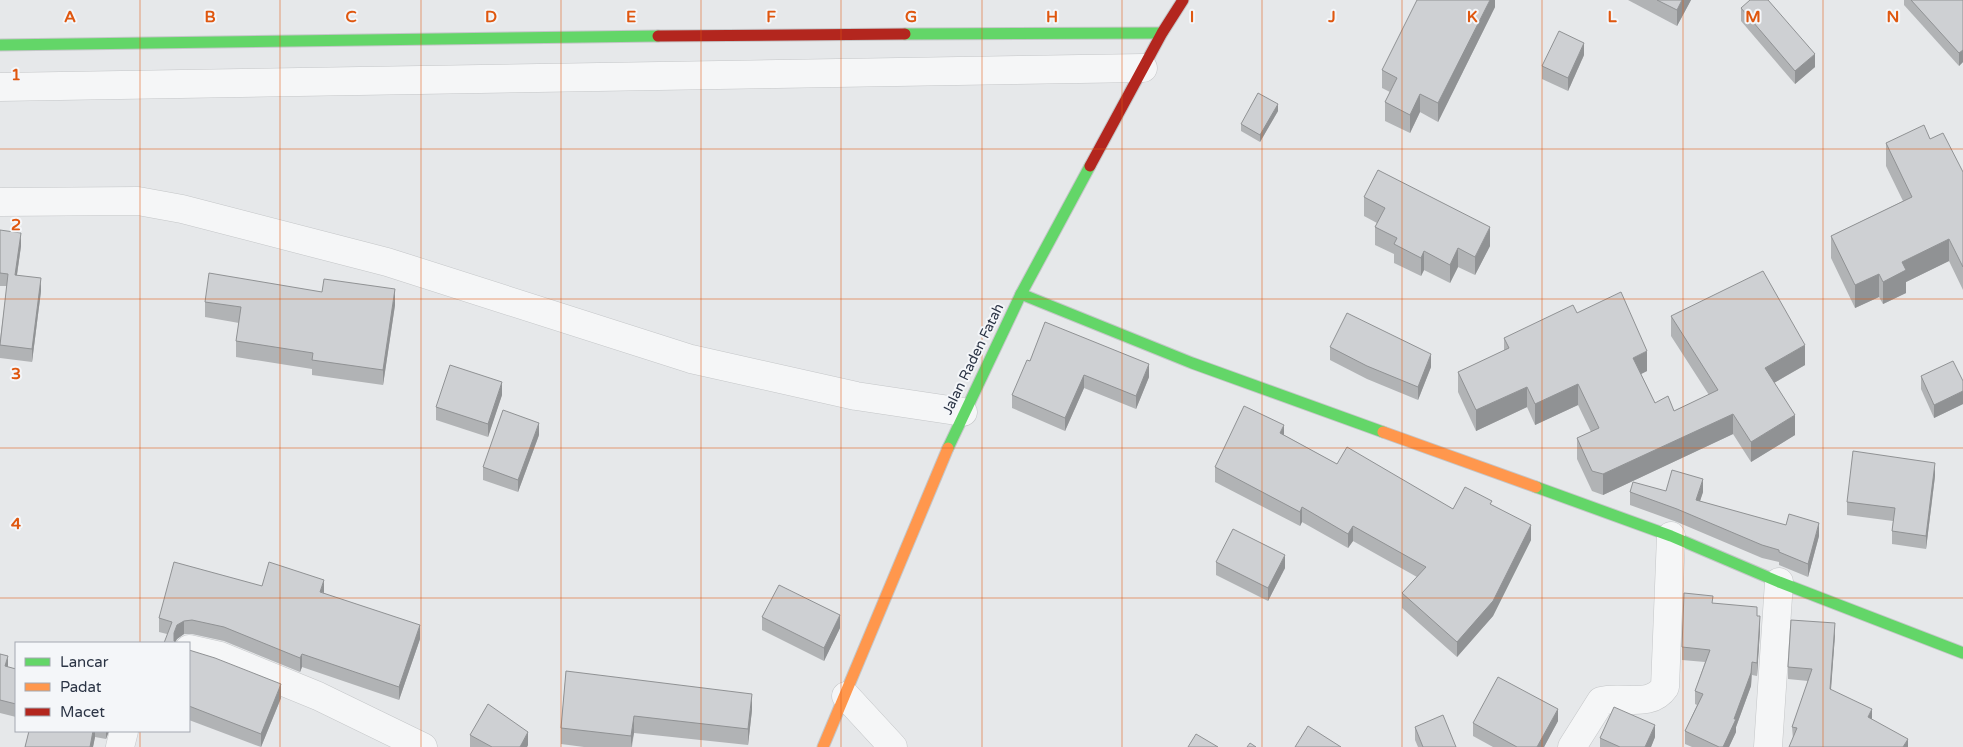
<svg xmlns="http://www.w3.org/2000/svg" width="1963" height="747" font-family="'Varela Round',sans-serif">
<rect width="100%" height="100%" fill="#e6e8ea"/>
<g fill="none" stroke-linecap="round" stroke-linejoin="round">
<g stroke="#c4c6c8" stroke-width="29">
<g id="street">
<path d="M0,87L1143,68"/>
<path d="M0,202L138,201L182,209L387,262L691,359L856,396L963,412"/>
<path d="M189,649L220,656L318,696L423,747"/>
<path d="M846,696L893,747"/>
<path d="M120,747L124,731"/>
<path d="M1572,747L1601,701C1623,695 1650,709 1665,687L1671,536"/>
<path d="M1768,747L1779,582"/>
</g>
</g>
<g stroke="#c4c6c8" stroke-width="13">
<g id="fast">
<path d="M905,34L1162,33"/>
<path d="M0,45L658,36"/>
<path d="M1021,294L1192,363L1383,432"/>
<path d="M948,448L1021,294L1090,166"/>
<path d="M1536,487L1671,536L1779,582L1963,653"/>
</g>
</g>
<g stroke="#c4c6c8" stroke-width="13">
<g id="slow">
<path d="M1383,432L1536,487"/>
<path d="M823,747L948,448"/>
</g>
</g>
<g stroke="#c4c6c8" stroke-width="13">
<g id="jam">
<path d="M658,36L905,34"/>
<path d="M1090,166L1162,33L1183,0"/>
</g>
</g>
<use href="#street" stroke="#f5f6f7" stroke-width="28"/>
<use href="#fast" stroke="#63d668" stroke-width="11"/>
<use href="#slow" stroke="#ff974d" stroke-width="11"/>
<use href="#jam" stroke="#b3261e" stroke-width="11"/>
</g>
<g fill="#b1b3b5">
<path d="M1495,0V7L1438,122L1420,112L1410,133L1385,121V102L1390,92L1382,88V70Z"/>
<path d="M1628,0H1691L1677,26Z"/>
<path d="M1904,0H1963V62L1959,66L1904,5Z"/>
<path d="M1741,8L1815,67L1795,84L1741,21Z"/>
<path d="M1584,55L1568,91L1542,79V66Z"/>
<path d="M1278,111L1260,142L1241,131V124Z"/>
<path d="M1930,139L1963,172V290L1949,261L1906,282V293L1883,304L1879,297L1855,308L1831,258V236L1903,201L1886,166V143Z"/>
<path d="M1364,197L1490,246L1475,275L1458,267L1450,283L1424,270L1421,276L1394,263V254L1375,245V227L1377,223L1364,216Z"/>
<path d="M0,230L21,246L17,275L41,291L32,362L0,358V340L7,286H0Z"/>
<path d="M205,302L395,305L383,385L312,375V369L236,357V341L239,323L205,317Z"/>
<path d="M1577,313L1647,371L1641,374L1655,403L1674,411L1709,395L1671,336V316L1805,365L1774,383L1795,435L1751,462L1733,434L1603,495L1592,491L1577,459V438L1591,432L1578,405L1535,425L1527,407L1476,431L1458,392V372L1504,351V338Z"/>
<path d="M1330,347L1431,367L1418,400L1367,379L1330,360Z"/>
<path d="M1030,361L1149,377L1136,409L1084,388L1065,431L1012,408V395Z"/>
<path d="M1921,376L1963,381V404L1934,418L1921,389Z"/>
<path d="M502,395L488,437L436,420V407Z"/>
<path d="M539,435L518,492L483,480V467Z"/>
<path d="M1284,435L1337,464L1453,509L1492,505L1531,540L1493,616L1457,657L1402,608V593L1417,577L1353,541L1348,548L1302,522L1300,526L1215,482V467Z"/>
<path d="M1935,476L1926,549L1892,544V531L1893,521L1847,515V502Z"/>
<path d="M1666,491L1703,492L1700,501L1819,536L1808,577L1779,565V562L1762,558L1677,522L1630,505V492Z"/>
<path d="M1216,562L1285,568L1268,601L1216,575Z"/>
<path d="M262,586L324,593L420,639L399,700L302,667L300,672L224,641L192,634H184L177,639L175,642L167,634L159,632V618Z"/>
<path d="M1713,603L1757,616L1760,629L1757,676L1752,675L1751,686L1736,727V732L1729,747H1692L1685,744V731L1697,705L1695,704V691L1705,662L1682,660V647Z"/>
<path d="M762,617L840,628L824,661L762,630Z"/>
<path d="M1835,635L1831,690L1872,719L1908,747L1793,739L1792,727L1808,681L1788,679V667Z"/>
<path d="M189,650L281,698L261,747L189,720Z"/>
<path d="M0,654L8,667L16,669V717L0,713Z"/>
<path d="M566,671L752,710L748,745L634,733L632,747H584L561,744V728Z"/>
<path d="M1558,721L1544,747H1493L1473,736V723Z"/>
<path d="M1415,727L1456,747H1418L1415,740Z"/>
<path d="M29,731H109L106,739L95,737L93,747H25Z"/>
<path d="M470,735L528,745L527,747H470Z"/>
<path d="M1655,737L1651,747H1600V738Z"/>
</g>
<g fill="#909294">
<path d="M1490,0H1495V7L1438,122V103Z"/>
<path d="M1682,0H1691L1677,26V10Z"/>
<path d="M1584,43V55L1568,91V78Z"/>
<path d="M1963,50V62L1959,66V53Z"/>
<path d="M1815,54V67L1795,84V71Z"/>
<path d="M1420,94V112L1410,133V115Z"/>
<path d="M1278,104V111L1260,142V135Z"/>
<path d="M1490,227V246L1475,275V257Z"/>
<path d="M21,233V246L15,288V275Z"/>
<path d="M1949,239V261L1906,282V293L1883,304V282L1902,262Z"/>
<path d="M1458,248V267L1450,283V265Z"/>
<path d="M1424,251V270L1421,276V258Z"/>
<path d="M1879,274V297L1855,308V285Z"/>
<path d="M41,278V291L32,362V349Z"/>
<path d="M395,289V305L383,385V370Z"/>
<path d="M1805,345V365L1765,388V368Z"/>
<path d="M1647,351V371L1633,378V358Z"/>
<path d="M1431,354V367L1418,400V387Z"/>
<path d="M1149,364V377L1136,409V396Z"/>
<path d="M1084,375V388L1065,431V418Z"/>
<path d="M502,382V395L488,437V424Z"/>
<path d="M1578,384V405L1535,425V404Z"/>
<path d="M1527,387V407L1476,431V410Z"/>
<path d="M1963,391V404L1934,418V405Z"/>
<path d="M1733,414V434L1603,495V474Z"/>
<path d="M1795,415V435L1751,462V442Z"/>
<path d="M539,423V435L518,492V480Z"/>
<path d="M1284,425V440L1280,433Z"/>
<path d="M1935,463V476L1926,549V536Z"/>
<path d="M1703,479V492L1696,513V500Z"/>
<path d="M1302,507V522L1300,526V512Z"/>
<path d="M1819,523V536L1808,577V564Z"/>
<path d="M1531,525V540L1493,616L1457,657V642Z"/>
<path d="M1353,526V541L1348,548V534Z"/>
<path d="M1285,555V568L1268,601V588Z"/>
<path d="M324,580V593L320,592Z"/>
<path d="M840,615V628L824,661V648Z"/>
<path d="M1760,616V629L1757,676V663Z"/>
<path d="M184,621V634L177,639L175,643H174V633L177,625Z"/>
<path d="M1835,623V635L1830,701V689Z"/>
<path d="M420,625V639L399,700V687Z"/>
<path d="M302,654V667L300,672V658Z"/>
<path d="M8,656V669L5,666Z"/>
<path d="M1752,662L1751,686L1736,727V732L1729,747H1723L1734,719Z"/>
<path d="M281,684V698L261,747V734Z"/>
<path d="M752,694V710L748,745V729Z"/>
<path d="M1558,709V721L1544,747H1537Z"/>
<path d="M1872,709V721L1868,717Z"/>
<path d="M634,716V733L631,747V736Z"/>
<path d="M1655,725V737L1651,747H1645Z"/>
<path d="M93,731H95V737L93,747H90Z"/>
<path d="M106,731H109L106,739Z"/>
<path d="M528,732V745L527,747H520Z"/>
<path d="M1908,739V747H1903Z"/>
</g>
<g fill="#ced0d3" stroke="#909294">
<path d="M1417,0H1490L1438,103L1420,94L1410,115L1385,102L1397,78L1382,70Z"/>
<path d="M1657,0H1682L1677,10Z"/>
<path d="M1750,0H1768L1815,54L1795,71L1741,8Z"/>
<path d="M1911,0H1963V50L1959,53Z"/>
<path d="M1559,31L1584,43L1568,78L1542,66Z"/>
<path d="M1258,93L1278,104L1260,135L1241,124Z"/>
<path d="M1924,125L1930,139L1943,133L1963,172V267L1949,239L1902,262L1906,270L1883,282L1879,274L1855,285L1831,236L1912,197L1886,143Z"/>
<path d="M1378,170L1490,227L1475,257L1458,248L1450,265L1424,251L1421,258L1394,244L1397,238L1375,227L1385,208L1364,197Z"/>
<path d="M0,230L21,233L15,275L41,278L32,349L0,345L8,274L0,273Z"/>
<path d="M1763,271L1805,345L1765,368L1795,415L1751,442L1733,414L1603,474L1592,471L1577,438L1599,428L1578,384L1535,404L1527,387L1476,410L1458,372L1509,348L1504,338L1573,305L1577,313L1621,292L1647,351L1633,358L1655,403L1668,396L1674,411L1718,390L1671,316Z"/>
<path d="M209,273L322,292L324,279L395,289L383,370L312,360L313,353L236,341L241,307L205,302Z"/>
<path d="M1347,313L1431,354L1418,387L1367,366L1330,347Z"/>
<path d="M1045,322L1149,364L1136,396L1084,375L1065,418L1012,395L1027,360L1030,361Z"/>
<path d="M1953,361L1963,381V391L1934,405L1921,376Z"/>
<path d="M450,365L502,382L488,424L436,407Z"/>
<path d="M1244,406L1284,425L1280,433L1337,464L1347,447L1453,509L1465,487L1492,501L1490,504L1531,525L1493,601L1457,642L1402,593L1426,567L1353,526L1348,534L1302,507L1300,512L1215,467Z"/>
<path d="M503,410L539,423L518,480L483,467Z"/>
<path d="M1853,451L1935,463L1926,536L1892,531L1895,508L1847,502Z"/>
<path d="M1672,470L1703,479L1696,500L1786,525L1789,514L1819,523L1808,564L1779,552V550L1762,545L1677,509L1630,492L1633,482L1666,491Z"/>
<path d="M1233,529L1285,555L1268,588L1216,562Z"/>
<path d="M174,562L262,586L269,562L324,580L320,592L420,625L399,687L302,654L300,658L224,627L192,620L184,621L177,625L174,633V641L176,643H164L172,622L159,618Z"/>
<path d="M779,585L840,615L824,648L762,617Z"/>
<path d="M1684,593L1713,596L1712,603L1757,607V616H1760L1757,663L1752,662L1751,673L1734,719H1736L1723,747H1719L1685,731L1703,694L1695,691L1710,650L1682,647Z"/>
<path d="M1791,620L1835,623L1830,689L1872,709L1868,717L1908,739L1903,747H1789L1797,728L1792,727L1812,669L1788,667Z"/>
<path d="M189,650L215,658L281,684L261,734L189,706Z"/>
<path d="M0,654L8,656L5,666L16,669V704L0,700Z"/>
<path d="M566,671L752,694L748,729L634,716L631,736L561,728Z"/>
<path d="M1498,677L1558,709L1537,747H1517L1473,723Z"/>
<path d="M488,704L528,732L520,747H492L470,735Z"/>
<path d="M1614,707L1655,725L1645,747H1620L1600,738Z"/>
<path d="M1443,715L1456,747H1423L1415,727Z"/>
<path d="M1308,726L1341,747H1295Z"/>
<path d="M29,731H93L90,747H25Z"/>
<path d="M1196,734L1218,747H1188Z"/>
<path d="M1250,743L1256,747H1247Z"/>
</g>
<path fill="none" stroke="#df570f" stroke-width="1" stroke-opacity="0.55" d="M140,0V643M280,0V747M421,0V747M561,0V747M701,0V747M841,0V747M982,0V747M1122,0V747M1262,0V747M1402,0V747M1542,0V747M1683,0V747M1823,0V747M0,149H1963M0,299H1963M0,448H1963M0,598H1963M140,731V747"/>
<g text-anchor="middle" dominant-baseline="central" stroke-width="4" stroke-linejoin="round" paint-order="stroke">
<g font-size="14" fill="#2b3445" stroke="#f4f6f9">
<text transform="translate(973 359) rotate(-64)">Jalan Raden Fatah</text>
</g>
</g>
<g font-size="16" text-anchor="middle" font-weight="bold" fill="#df570f" stroke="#f4f6f9" stroke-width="4" stroke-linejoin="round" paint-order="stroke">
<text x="70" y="22">A</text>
<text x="210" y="22">B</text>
<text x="351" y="22">C</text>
<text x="491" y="22">D</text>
<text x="631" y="22">E</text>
<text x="771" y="22">F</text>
<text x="911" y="22">G</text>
<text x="1052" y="22">H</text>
<text x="1192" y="22">I</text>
<text x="1332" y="22">J</text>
<text x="1472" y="22">K</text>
<text x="1612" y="22">L</text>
<text x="1753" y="22">M</text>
<text x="1893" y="22">N</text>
<text x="16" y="80">1</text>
<text x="16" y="230">2</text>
<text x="16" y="379">3</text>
<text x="16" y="529">4</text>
</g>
<rect x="15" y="642" width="175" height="90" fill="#f4f6f9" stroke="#a4a8b1"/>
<rect x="25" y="658" width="25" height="8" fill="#63d668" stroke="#a4a8b1"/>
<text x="60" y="667" font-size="15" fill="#2b3445">Lancar</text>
<rect x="25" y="683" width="25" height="8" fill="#ff974d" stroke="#a4a8b1"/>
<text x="60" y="692" font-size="15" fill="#2b3445">Padat</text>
<rect x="25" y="708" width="25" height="8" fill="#b3261e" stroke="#a4a8b1"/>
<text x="60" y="717" font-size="15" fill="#2b3445">Macet</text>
</svg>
